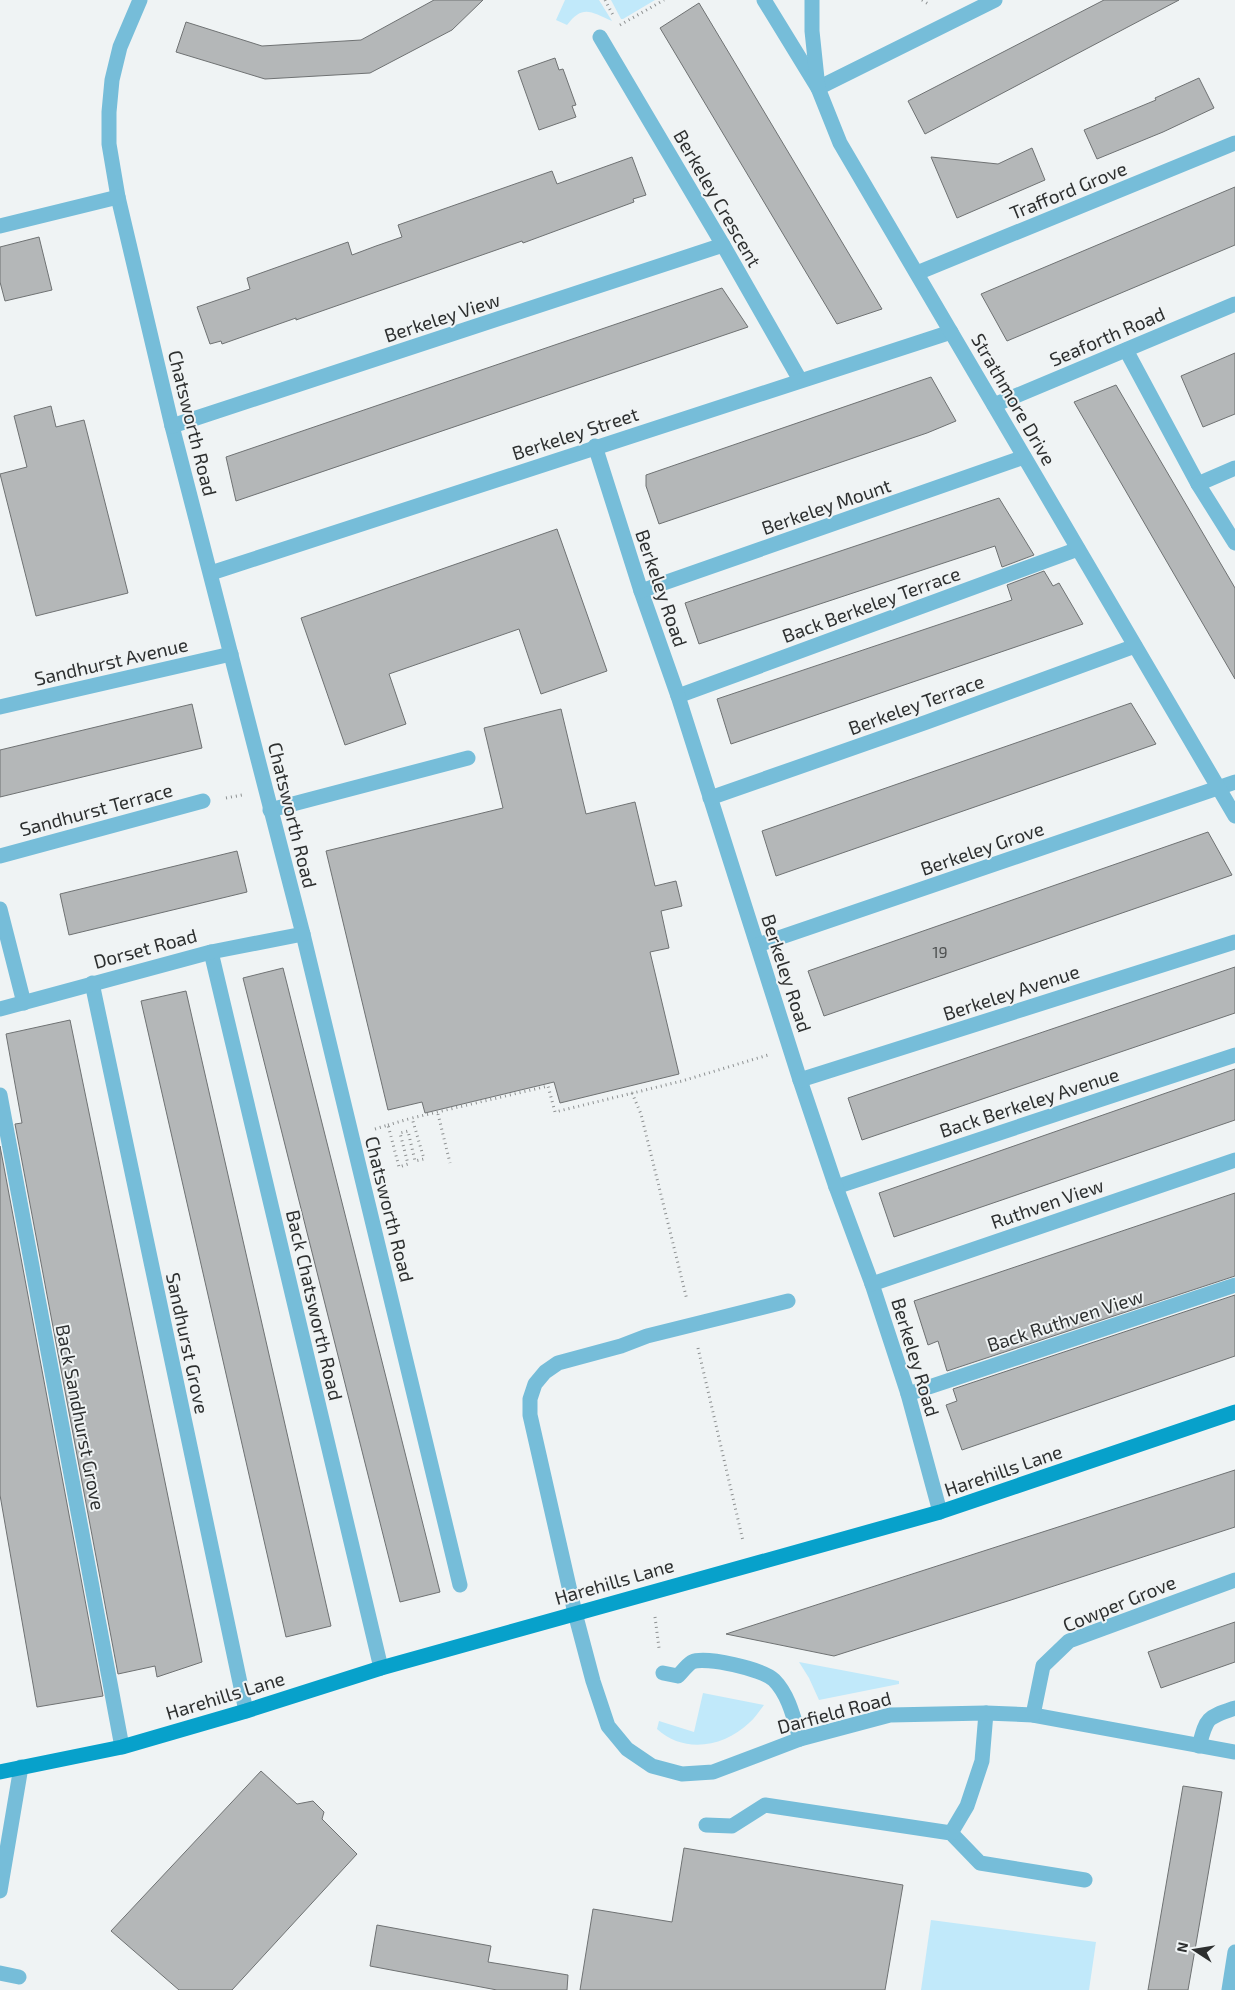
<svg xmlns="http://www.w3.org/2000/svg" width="1235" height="1990" font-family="'Exo 2',sans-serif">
<rect width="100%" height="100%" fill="#eff3f4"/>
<g fill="#c1e9fa">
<path d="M565,0H599L612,21C591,12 583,4 567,25L556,20Z"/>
<path d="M611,0H655L623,19H621Z"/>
<path d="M799,1662L899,1681V1684L819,1700L809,1678Z"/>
<path d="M703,1693L764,1705C759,1711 755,1718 749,1723C724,1747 684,1754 657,1729L659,1721L694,1732Z"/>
<path d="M931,1920L1096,1942L1089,1990H921Z"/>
</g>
<g fill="#b4b7b8" stroke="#6f7273">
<path d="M434,0H483L452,30L370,73L265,79L176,52L186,22L262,46L361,40Z"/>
<path d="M1104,0H1179L925,134L908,101Z"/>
<path d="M699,3L726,48L882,309L837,324L804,269L660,28Z"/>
<path d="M555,58L559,70L563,69L576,105L572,106L576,117L539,130L518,71Z"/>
<path d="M1199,78L1214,108L1163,132L1097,159L1084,130L1156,100L1155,98Z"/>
<path d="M1032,148L1045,180L957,218L931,157L998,164Z"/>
<path d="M632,157L646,195L633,199L634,202L523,243L522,241L296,320V318L222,344L221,341L210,344L197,307L250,289L247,278L348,242L352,255L376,246L402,237L398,225L552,171L557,184Z"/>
<path d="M1235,187V245L1007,341L981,294Z"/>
<path d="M39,237L52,290L5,301L0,282V247Z"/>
<path d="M722,288L748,327L236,501L226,457Z"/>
<path d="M1235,353V414L1203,427L1181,376Z"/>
<path d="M931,377L956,421L927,433L659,524L646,486V475Z"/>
<path d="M1116,385L1235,588V679L1074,402Z"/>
<path d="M51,406L56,427L84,420L128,593L36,616L0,474L27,467L14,416Z"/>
<path d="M999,498L1034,555L1002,567L995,546L699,644L685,603Z"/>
<path d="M557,529L607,671L541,694L519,629L389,674L406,724L345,745L301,618Z"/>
<path d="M1044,571L1053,586L1059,583L1083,624L731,744L717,699L1012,600L1007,585Z"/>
<path d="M1131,703L1156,744L776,876L762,831Z"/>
<path d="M192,704L202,748L0,797V750Z"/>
<path d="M561,709L586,814L635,802L655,886L676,881L682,906L661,911L669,948L650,952L679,1074L560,1103L554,1082L425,1113L422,1102L388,1110L326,851L503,808L484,728Z"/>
<path d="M1208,832L1232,875L824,1016L808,971Z"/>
<path d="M237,851L247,892L69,935L60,894Z"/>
<path d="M1235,967V1013L862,1140L848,1098Z"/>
<path d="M283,968L440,1592L400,1602L243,978Z"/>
<path d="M186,991L331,1626L286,1637L141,1001Z"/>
<path d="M70,1020L202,1662L157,1677L155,1666L118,1674L15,1124L22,1123L6,1034Z"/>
<path d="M1235,1069V1120L894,1237L879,1193Z"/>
<path d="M0,1146L103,1696L37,1707L0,1495Z"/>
<path d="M1235,1193V1276L947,1371L938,1341L928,1345L914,1301Z"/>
<path d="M1235,1295V1356L962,1450L946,1405L957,1401L953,1389Z"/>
<path d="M1235,1470V1527L1011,1600L834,1656L726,1634Z"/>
<path d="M1235,1622V1662L1161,1688L1148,1652Z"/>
<path d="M261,1771L297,1804L313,1801L324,1812L322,1819L357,1854L232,1990H179L111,1931Z"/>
<path d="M1183,1786L1222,1792L1217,1823L1188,1990H1148Z"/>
<path d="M684,1848L903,1885L885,1990H580L593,1909L672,1922Z"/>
<path d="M377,1925L491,1946L488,1962L568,1975L567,1990H497L370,1966Z"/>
</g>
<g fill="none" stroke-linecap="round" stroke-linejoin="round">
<g stroke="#8d9091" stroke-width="3" stroke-dasharray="1 4" stroke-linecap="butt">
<path d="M605,0L614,17"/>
<path d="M922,0L930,5"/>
<path d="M620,25L664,0"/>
<path d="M226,798L242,795"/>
<path d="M632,1093L641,1114L687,1300"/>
<path d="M438,1114L450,1163"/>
<path d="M388,1125L412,1118"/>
<path d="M375,1129L388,1125L399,1167L408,1164L400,1133L408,1131L415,1161L424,1159L412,1118L548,1086L555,1112L682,1081L768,1055"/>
<path d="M698,1348L743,1541"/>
<path d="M655,1617L659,1648"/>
</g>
<g stroke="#76bdd9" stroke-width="15">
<path d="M1126,350L1198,484L1235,543"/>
<path d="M678,696L1078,549"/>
<path d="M270,810L468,758"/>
<path d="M0,856L203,801"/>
<path d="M211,952L381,1668"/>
<path d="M0,1095L122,1747"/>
<path d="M836,1187L1235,1055"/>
<path d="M908,1394L1235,1285"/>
<path d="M575,1613L530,1415V1399L535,1384L545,1372L558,1363L621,1346L647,1336L788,1301"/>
<path d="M663,1673L678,1676C682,1672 687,1665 692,1662C705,1656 763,1669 774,1680C789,1695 794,1719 800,1739"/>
<path d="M1199,1746C1207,1717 1206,1718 1235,1708"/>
<path d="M706,1825L732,1826L765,1805L951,1833L980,1863L1085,1880"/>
<path d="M951,1833L967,1806L982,1761L986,1713"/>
<path d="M0,1973L19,1977"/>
</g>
<g stroke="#76bdd9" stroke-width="15">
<path d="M140,0L120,47L112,80L109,112V144L118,197L172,426L303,934L460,1585"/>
<path d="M764,0L818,88L995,0"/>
<path d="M600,37L723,245L800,380"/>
<path d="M0,226L118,197"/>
<path d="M917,273L1235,143"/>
<path d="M994,405L1235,304"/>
<path d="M172,426L723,245"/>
<path d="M595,446L641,591L678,696L800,1080L836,1187L872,1284L908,1394L940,1512"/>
<path d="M1198,484L1235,468"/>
<path d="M211,573L951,332"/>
<path d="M641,591L1024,457"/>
<path d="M0,707L231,654"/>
<path d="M710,798L927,722L1135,646"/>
<path d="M0,909L24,1003"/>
<path d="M758,945L1235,782"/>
<path d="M92,983L246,1711"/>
<path d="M0,1009L211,952L303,934"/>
<path d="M800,1080L1235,942"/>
<path d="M872,1284L1235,1160"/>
<path d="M575,1613L593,1681L608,1726L627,1749L652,1766L682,1774L713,1772L800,1739L890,1715L986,1713L1033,1715L1235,1752"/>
<path d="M1033,1715L1043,1666L1069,1641L1235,1580"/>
<path d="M0,1891L21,1767"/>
<path d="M1229,1990L1235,1952"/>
</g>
<path stroke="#76bdd9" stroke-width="15" d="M812,0V31L818,88L840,143L1235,816"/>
<path stroke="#07a1cb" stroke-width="15" d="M0,1772L122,1747L246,1711L381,1668L940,1512L1235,1412"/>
</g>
<g text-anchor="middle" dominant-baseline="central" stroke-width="4" stroke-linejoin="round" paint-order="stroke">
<g font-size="16" fill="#4f5151">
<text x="940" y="951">19</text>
</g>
<g font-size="19" fill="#2d2f2f" stroke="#eff3f4">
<text transform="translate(1068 190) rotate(-22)">Trafford Grove</text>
<text transform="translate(718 198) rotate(60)">Berkeley Crescent</text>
<text transform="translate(442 317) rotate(-18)">Berkeley View</text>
<text transform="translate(1107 336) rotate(-23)">Seaforth Road</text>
<text transform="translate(1014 399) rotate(60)">Strathmore Drive</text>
<text transform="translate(193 423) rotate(76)">Chatsworth Road</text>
<text transform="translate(575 433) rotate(-18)">Berkeley Street</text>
<text transform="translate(826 506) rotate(-19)">Berkeley Mount</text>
<text transform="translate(662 588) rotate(71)">Berkeley Road</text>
<text transform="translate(871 604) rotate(-20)">Back Berkeley Terrace</text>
<text transform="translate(111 661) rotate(-13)">Sandhurst Avenue</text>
<text transform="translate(916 704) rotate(-20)">Berkeley Terrace</text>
<text transform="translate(96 809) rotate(-15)">Sandhurst Terrace</text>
<text transform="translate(293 815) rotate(76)">Chatsworth Road</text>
<text transform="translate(982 848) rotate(-19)">Berkeley Grove</text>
<text transform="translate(145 948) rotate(-15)">Dorset Road</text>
<text transform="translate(787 973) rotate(72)">Berkeley Road</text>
<text transform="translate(1011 992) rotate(-18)">Berkeley Avenue</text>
<text transform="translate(1029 1102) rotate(-18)">Back Berkeley Avenue</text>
<text transform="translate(1047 1203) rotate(-19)">Ruthven View</text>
<text transform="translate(390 1209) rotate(76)">Chatsworth Road</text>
<text transform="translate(315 1305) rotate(77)">Back Chatsworth Road</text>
<text transform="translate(1065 1320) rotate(-18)">Back Ruthven View</text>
<text transform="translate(188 1343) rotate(78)">Sandhurst Grove</text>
<text transform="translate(916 1357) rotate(73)">Berkeley Road</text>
<text transform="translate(81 1417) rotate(79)">Back Sandhurst Grove</text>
<text transform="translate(1003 1470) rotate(-19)">Harehills Lane</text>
<text transform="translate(614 1581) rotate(-16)">Harehills Lane</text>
<text transform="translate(1119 1603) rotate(-22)">Cowper Grove</text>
<text transform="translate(225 1695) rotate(-17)">Harehills Lane</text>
<text transform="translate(834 1712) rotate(-15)">Darfield Road</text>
</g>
</g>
<g transform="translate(1195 1950) rotate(282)" stroke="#eff3f4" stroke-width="4" paint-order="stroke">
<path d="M0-4L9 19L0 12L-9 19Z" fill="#2d2f2f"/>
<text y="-8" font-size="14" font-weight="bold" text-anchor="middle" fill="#2d2f2f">N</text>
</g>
</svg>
